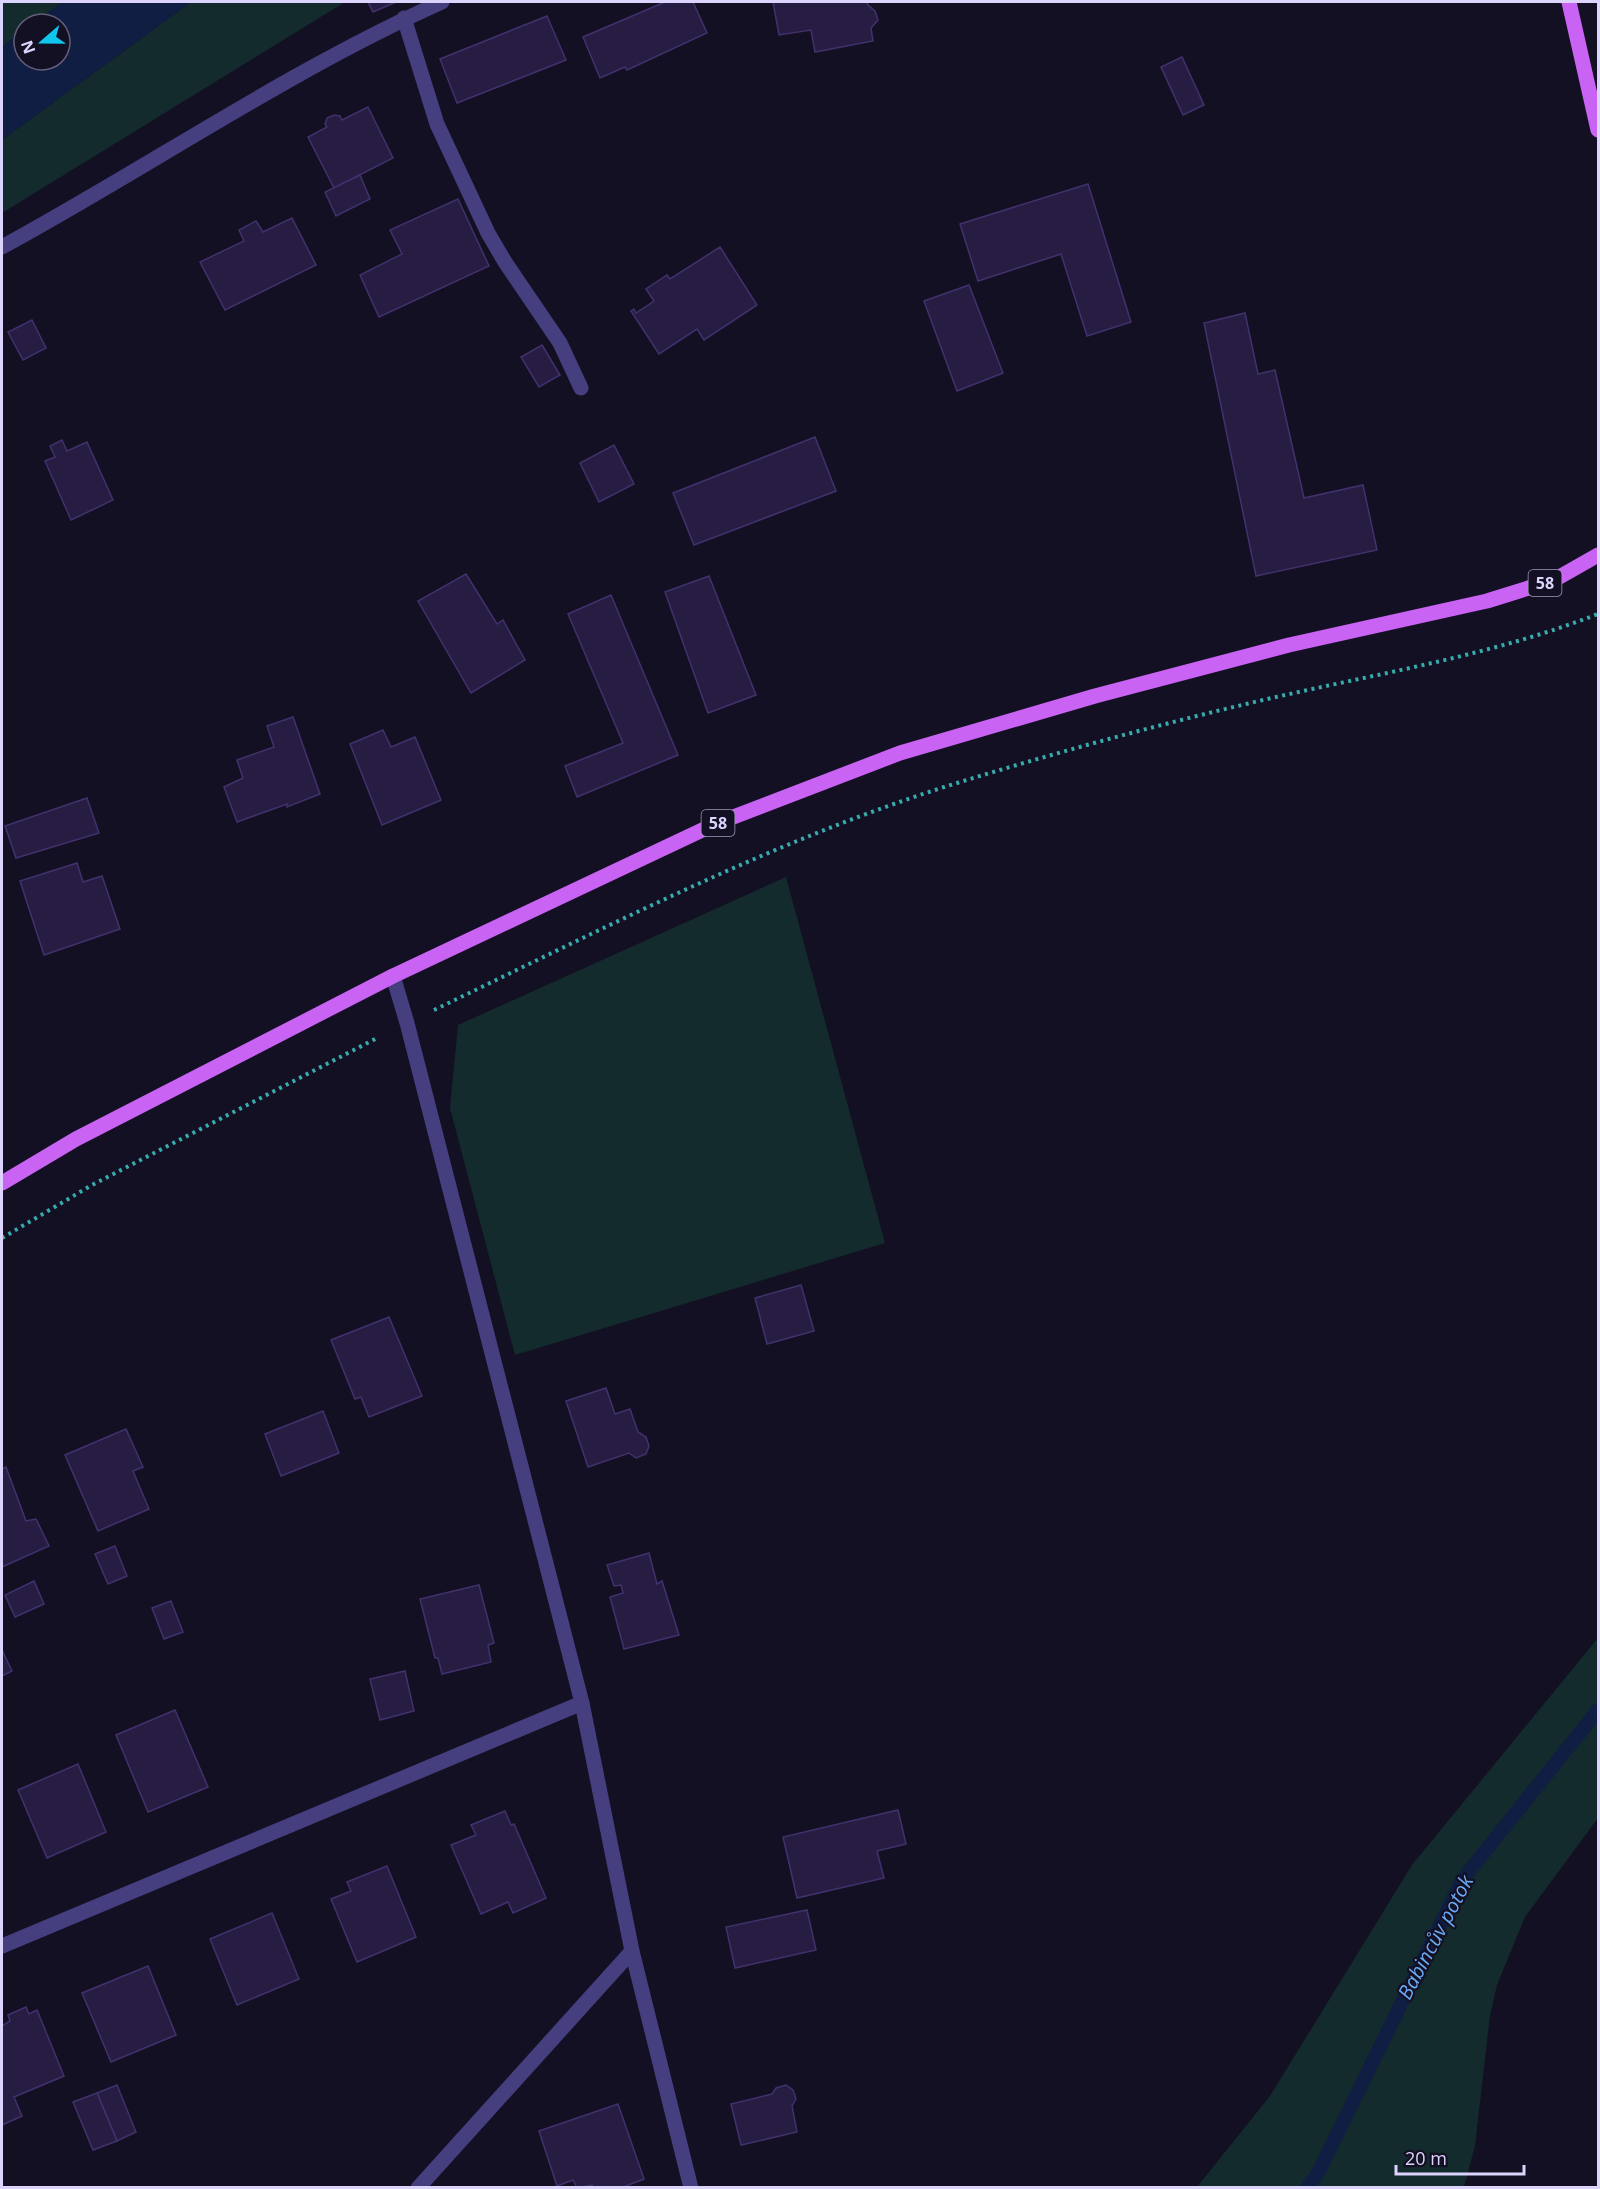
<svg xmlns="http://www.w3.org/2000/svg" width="1600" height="2189" font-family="'Open Sans',sans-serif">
<rect width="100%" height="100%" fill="#141023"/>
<g fill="#132b2c">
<path d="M2,2H63L32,24H24V30L2,47Z"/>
<path d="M191,2H345L2,213V140Z"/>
<path d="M786,877L885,1243L515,1355L450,1108L458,1025Z"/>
<path d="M1598,1638V1818L1525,1917L1497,1985L1490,2015L1475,2146L1464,2187H1197L1270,2096L1412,1865Z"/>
</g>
<path fill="#0f1e42" d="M63,2H191L2,140V47L24,30V60H60V24H32Z"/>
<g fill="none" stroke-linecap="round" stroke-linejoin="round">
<path stroke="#0f1e42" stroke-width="14" d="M1307,2188L1319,2171L1462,1880L1598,1710"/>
</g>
<g fill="#271d43" stroke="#41316d" stroke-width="1.5">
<path d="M368,2H396L373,12Z"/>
<path d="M665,2H693L707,33L627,70L625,67L600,78L583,37Z"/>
<path d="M773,2H867L868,5L875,11L878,20L871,28L873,41L815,52L811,30L779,35Z"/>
<path d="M547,16L566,60L457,103L440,59Z"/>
<path d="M1182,57L1204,105L1183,115L1161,67Z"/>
<path d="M368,107L393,158L334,188L308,137L327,127L325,124L327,118L334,115L340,116L342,120Z"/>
<path d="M360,175L370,199L336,216L325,192Z"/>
<path d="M1088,184L1131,322L1087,336L1061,254L978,281L960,224Z"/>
<path d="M458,199L489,266L379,317L360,275L402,254L390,230Z"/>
<path d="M292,218L316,265L225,310L200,262L244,241L239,230L256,221L263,232Z"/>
<path d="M720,247L757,305L704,340L697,329L659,354L631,311L634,309L636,313L654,301L646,289L667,275L670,279Z"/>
<path d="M969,285L1003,373L957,391L924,301Z"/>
<path d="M1245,313L1258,374L1275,370L1304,498L1363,485L1377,550L1256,576L1204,323Z"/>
<path d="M32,320L46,348L23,360L8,332Z"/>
<path d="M542,345L560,375L539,387L521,357Z"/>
<path d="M815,437L836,491L694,545L673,493Z"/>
<path d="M62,440L67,451L87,442L113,500L71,520L45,461L55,457L50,446Z"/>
<path d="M614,445L634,484L599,502L580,463Z"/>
<path d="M466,574L497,624L503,620L525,660L471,693L418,601Z"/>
<path d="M709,576L756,695L708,713L665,592Z"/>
<path d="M611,595L678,755L577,797L565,766L623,743L568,614Z"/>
<path d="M293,717L320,794L287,807V804L237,822L224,787L243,778L237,760L274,747L267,726Z"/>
<path d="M383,730L391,747L415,737L441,800L382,825L350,744Z"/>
<path d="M87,798L99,833L16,858L5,826Z"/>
<path d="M77,863L83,882L102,876L120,929L44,955L20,881Z"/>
<path d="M801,1285L814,1331L767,1344L755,1298Z"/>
<path d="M389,1317L422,1396L369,1417L361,1397L355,1399L331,1340Z"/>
<path d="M606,1388L615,1414L630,1409L638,1432L646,1437L649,1446L646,1454L636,1458L629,1453L588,1467L566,1401Z"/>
<path d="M323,1411L339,1453L281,1476L265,1434Z"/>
<path d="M126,1429L143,1467L133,1471L149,1509L98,1531L65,1455Z"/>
<path d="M6,1467L26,1521L36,1519L49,1546L2,1567V1469Z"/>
<path d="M115,1546L127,1576L108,1584L95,1554Z"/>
<path d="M649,1553L657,1584L662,1581L679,1635L624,1649L610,1597L623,1593L621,1585L614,1586L607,1565Z"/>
<path d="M34,1581L44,1604L15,1617L5,1595Z"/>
<path d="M479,1585L494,1643L488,1645L491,1662L442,1674L438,1658H435L420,1599Z"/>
<path d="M171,1601L183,1632L164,1639L152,1608Z"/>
<path d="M2,1650L12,1671L2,1676Z"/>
<path d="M405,1671L414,1711L380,1720L370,1679Z"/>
<path d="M175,1710L208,1787L148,1812L116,1735Z"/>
<path d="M78,1764L106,1832L47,1858L18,1790Z"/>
<path d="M898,1810L906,1844L877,1851L884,1878L797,1898L783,1837Z"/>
<path d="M505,1811L511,1825L514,1824L546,1898L513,1913L508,1902L481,1914L451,1845L476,1835L471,1825Z"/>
<path d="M387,1866L416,1937L357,1962L331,1899L351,1891L347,1882Z"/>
<path d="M807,1910L816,1950L735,1968L726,1927Z"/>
<path d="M272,1913L299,1979L237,2005L210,1939Z"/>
<path d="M148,1966L176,2035L111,2062L82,1993Z"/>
<path d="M26,2007L29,2014L37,2010L64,2076L14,2097L22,2116L2,2125V2026L10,2021L8,2015Z"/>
<path d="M117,2085L136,2132L117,2141L97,2093Z"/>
<path d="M786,2085L793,2090L796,2099L792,2106L797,2132L741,2145L731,2104L772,2094L776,2088Z"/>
<path d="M97,2093L117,2141L93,2150L73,2102Z"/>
<path d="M618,2104L644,2179L621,2188H593L592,2185L577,2188L573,2180L557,2186L539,2131Z"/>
</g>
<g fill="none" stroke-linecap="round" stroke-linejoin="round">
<g stroke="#37acad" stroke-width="4" stroke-dasharray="3 4.5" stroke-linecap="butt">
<path d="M434,1010C605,928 776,839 957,783C1058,752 1160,724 1263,700C1375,674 1490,656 1598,614"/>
<path d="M2,1238L92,1185L379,1037"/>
</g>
<g stroke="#453e7f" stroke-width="15">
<path d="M404,18L437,124L488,233L505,262L560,343L581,388"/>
<path d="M2,247C149,167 288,71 442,2"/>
<path d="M393,976L407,1023L582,1703L632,1951L691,2188"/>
<path d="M2,1946L582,1703"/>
<path d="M418,2188L632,1951"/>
</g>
<g stroke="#c963f4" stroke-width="15">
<path d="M1569,2L1598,130"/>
<path d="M2,1183L76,1139L393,976L715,824L900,753L1095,696L1289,645L1487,601L1554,580L1598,555"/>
</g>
</g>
<g text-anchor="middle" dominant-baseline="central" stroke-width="4.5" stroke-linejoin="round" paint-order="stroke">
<g fill="#141023" stroke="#a099bb" stroke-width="1.5">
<rect x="1528.5" y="570" width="33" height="26" rx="4.5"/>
<rect x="701.5" y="810" width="33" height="26" rx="4.5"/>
</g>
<g font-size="16" font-weight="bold" fill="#dcd4fc">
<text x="1545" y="583">58</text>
<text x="718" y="823">58</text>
</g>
<g font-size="20" font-style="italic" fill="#6aaaf5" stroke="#141023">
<text transform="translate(1435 1937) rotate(-62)">Babincův potok</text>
</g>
</g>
<rect width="1600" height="2189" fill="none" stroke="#dcd4fc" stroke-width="6"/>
<g transform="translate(42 42) rotate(250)"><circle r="28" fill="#141023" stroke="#645e7a" stroke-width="1.5"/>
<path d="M0-4.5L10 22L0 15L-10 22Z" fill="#10c6ed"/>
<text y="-9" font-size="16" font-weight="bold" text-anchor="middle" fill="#dcd4fc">N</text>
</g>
<path d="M1396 2165v9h128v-9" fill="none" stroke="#dcd4fc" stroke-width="3"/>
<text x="1405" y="2165" font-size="18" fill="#dcd4fc" stroke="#141023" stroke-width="4.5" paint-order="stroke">20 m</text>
</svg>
